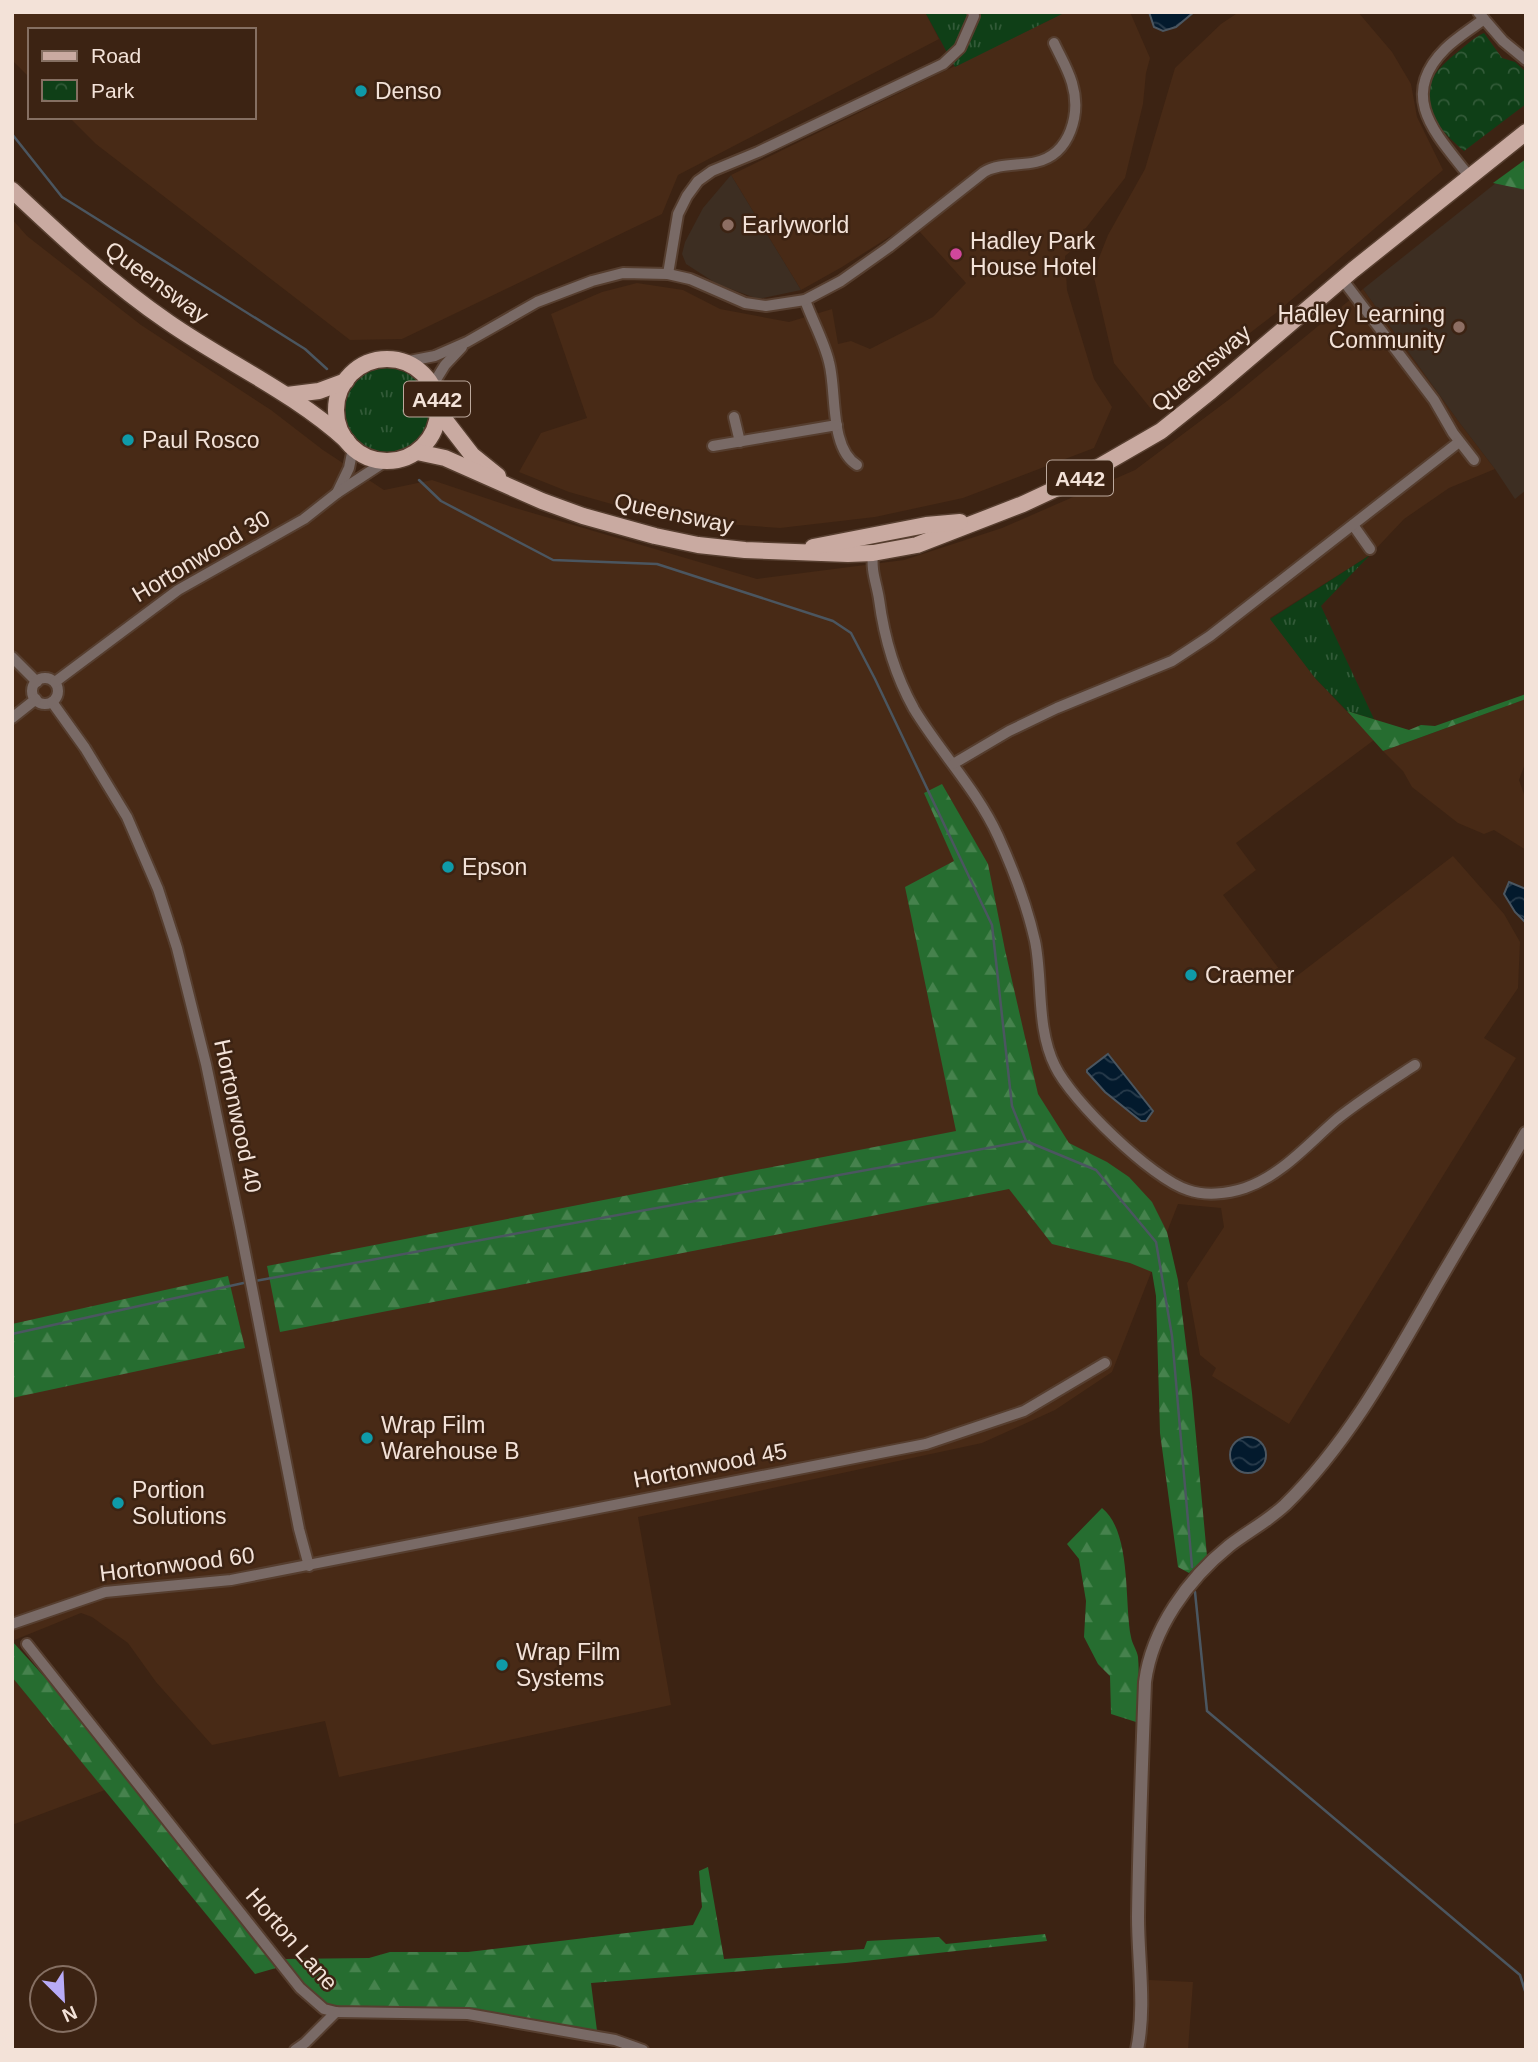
<svg xmlns="http://www.w3.org/2000/svg" width="1538" height="2062" font-family="Helvetica,sans-serif">
<defs>
<pattern id="grass-tufts" width="24" height="20" patternUnits="userSpaceOnUse" patternTransform="scale(1.75)"><rect width="24" height="20" fill="#0f3f17"/><path d="M3 7l-1-3M5 7V3M7 7l1-3M15 17l-1-3M17 17v-4M19 17l1-3" fill="none" stroke="#325a38"/></pattern>
<pattern id="forest-firs" width="22" height="20" patternUnits="userSpaceOnUse" patternTransform="scale(1.75)"><rect width="22" height="20" fill="#266d30"/><path d="M5 1l3.5 6h-7zM16 11l3.5 6h-7z" fill="#46824d"/></pattern>
<pattern id="park-crowns" width="20" height="18" patternUnits="userSpaceOnUse" patternTransform="scale(1.75)"><rect width="20" height="18" fill="#0f3f17"/><path d="M2 6a3 3 0 1 1 6 0M12 15a3 3 0 1 1 6 0" fill="none" stroke="#325a38"/></pattern>
<pattern id="water-waves" width="16" height="10" patternUnits="userSpaceOnUse" patternTransform="scale(1.75)"><rect width="16" height="10" fill="#031a2d"/><path d="M0 5q4-4 8 0t8 0" fill="none" stroke="#283b4b"/></pattern>
</defs>
<rect width="100%" height="100%" fill="#3c2313"/>
<g fill="#482a16">
<path d="M12,12H925L939,39L678,175L662,214L402,339L350,340L96,144L69,117H254V30H30V78L12,60Z"/>
<path d="M1066,12H1130L1150,58L1146,73L1143,104L1125,178L1082,233L1066,238L1072,250L1065,256L1067,290L1094,379L1112,407L1094,448L963,498L875,517L780,528L697,522L647,514L569,492L519,472L541,433L587,418L551,314L602,292L637,283L683,290L720,309L789,322L832,309L838,344L851,341L870,349L933,317L966,283L910,221L897,232L842,267L801,290L731,175Z"/>
<path d="M1239,12H1358L1392,52L1411,84L1417,117L1443,170L1276,313L1151,409L1114,363L1093,273L1108,235L1145,169L1175,68L1221,24Z"/>
<path d="M12,219L27,236L141,325L271,410L323,450L384,490L432,480L512,507L757,579L904,560L1002,528L1135,470L1231,398L1363,289L1459,422L1495,469L1449,488L1404,519L1370,555L1270,618L1315,678L1374,740L1236,843L1256,870L1223,895L1289,982L1453,856L1504,914L1520,942L1518,988L1484,1038L1516,1058L1289,1424L1212,1376L1216,1368L1200,1355L1187,1283L1224,1227L1221,1208L1178,1204L1112,1372L1055,1410L982,1443L638,1517L671,1705L339,1777L325,1721L212,1745L156,1682L128,1643L92,1617L81,1613L12,1641Z"/>
<path d="M1526,699V761L1519,780L1526,800V850L1494,830L1484,834L1458,823L1412,787L1403,771L1383,751Z"/>
<path d="M12,1677L105,1790L12,1825Z"/>
<path d="M1149,1980L1193,1982L1188,2050H1142Z"/>
</g>
<g fill="#3d2e22">
<path d="M1526,159V490L1515,499L1495,469L1459,422L1363,289Z"/>
<path d="M731,175L801,290L758,299L717,284L686,264L682,254L685,242L703,208Z"/>
</g>
<g fill="url(#grass-tufts)">
<path d="M925,12H1066L955,67Z"/>
<circle cx="387" cy="410" r="42"/>
<path d="M1370,555L1321,606L1374,719L1347,711L1315,678L1270,619Z"/>
</g>
<g fill="url(#forest-firs)">
<path d="M1526,159V190L1493,183Z"/>
<path d="M1526,694V699L1383,751L1347,711L1409,730L1421,725L1435,726Z"/>
<path d="M942,784L988,864L1005,950L1038,1094L1069,1143L1107,1162L1129,1177L1152,1202L1167,1232L1178,1280L1192,1393L1207,1556L1189,1573L1178,1567L1160,1433L1156,1296L1152,1272L1130,1263L1052,1244L1009,1189L280,1332L267,1266L956,1131L905,887L954,861L924,793Z"/>
<path d="M228,1276L245,1348L12,1398V1324Z"/>
<path d="M1102,1508C1132,1532 1124,1603 1131,1637C1132,1644 1137,1650 1138,1657C1140,1678 1137,1701 1136,1722L1111,1714L1110,1676L1098,1664L1084,1637L1086,1601L1079,1559L1067,1544Z"/>
<path d="M12,1641L50,1683L147,1804L276,1968L255,1974L12,1677Z"/>
<path d="M708,1867L724,1959L864,1949L867,1941L939,1937L946,1944L1045,1934L1047,1941L846,1963L591,1983L597,2031L475,2011L329,2006L314,1996L285,1959L369,1958L390,1952H468L693,1925L702,1907L699,1871Z"/>
</g>
<path fill="url(#park-crowns)" d="M1484,33L1502,58L1515,62L1526,72V104L1464,151C1427,119 1409,91 1454,55C1463,48 1473,38 1484,33Z"/>
<g fill="url(#water-waves)" stroke="#4b5660" stroke-width="2">
<path d="M1149,12H1194L1176,27L1163,31L1154,27Z"/>
<path d="M1509,882L1526,889V923L1515,912L1504,894Z"/>
<path d="M1108,1054L1153,1111L1146,1121H1141L1105,1092L1087,1072V1070Z"/>
<circle cx="1248" cy="1455" r="18"/>
</g>
<g fill="none" stroke-linecap="round" stroke-linejoin="round">
<g stroke="#4b5660" stroke-width="2.5">
<path d="M12,134L62,197L305,349L327,369"/>
<path d="M419,480L441,501L553,560L657,564L833,621L851,633L875,679L992,925L1012,1106L1026,1141"/>
<path d="M255,1281L1026,1141L1096,1170L1156,1242L1172,1336L1192,1567"/>
<path d="M12,1334L248,1282"/>
<path d="M1195,1592L1207,1711L1520,1975L1526,1994"/>
</g>
<g stroke="#563e2f" stroke-width="14">
<g id="minor">
<path d="M1478,12L1503,41L1526,60"/>
<path d="M1469,176C1437,135 1397,97 1445,49C1456,38 1471,29 1484,19"/>
<path d="M668,274L678,214L687,196L698,181L712,171L758,152L943,64L960,48L974,16L973,12"/>
<path d="M1342,279L1434,400L1453,433L1474,460"/>
<path d="M805,300C812,320 824,341 829,362C837,391 829,448 857,465"/>
<path d="M404,362L435,356L467,342L537,302L592,281L623,273L668,274L690,279L745,303L766,306L805,300L841,281L889,247L984,172C999,163 1019,166 1036,162C1071,154 1081,113 1072,83C1068,69 1060,56 1054,43"/>
<path d="M432,386L445,365L462,347"/>
<path d="M734,417L740,442"/>
<path d="M713,446L837,425"/>
<path d="M337,493L349,468L353,448"/>
<path d="M1353,525L1370,549"/>
<path d="M873,553C871,572 876,581 879,599C884,637 895,675 914,709C940,752 977,790 998,836C1013,869 1027,906 1035,941C1043,980 1036,1028 1055,1066C1071,1100 1152,1179 1188,1190C1205,1196 1227,1194 1245,1188C1282,1175 1308,1144 1337,1119C1362,1099 1389,1082 1415,1065"/>
<path d="M12,657L37,682"/>
<circle cx="45" cy="691" r="13"/>
<path d="M55,682L178,590L304,519L337,493L386,461"/>
<path d="M52,702L85,748L127,817L158,889L177,948L206,1064L240,1227L299,1529L309,1566"/>
<path d="M12,718L36,699"/>
<path d="M953,764L1009,731L1057,708L1172,661L1210,636L1459,442"/>
<path d="M12,1624L105,1592L231,1580L926,1444L1024,1411L1105,1363"/>
<path d="M27,1644L300,1988L324,2009L336,2012L468,2014L615,2040L643,2050"/>
<path d="M295,2050L305,2043L336,2012"/>
</g>
</g>
<g stroke="#563e2f" stroke-width="16">
<path id="tertiary" d="M1137,2050C1146,2005 1138,1962 1138,1917C1139,1839 1142,1761 1145,1682C1152,1629 1188,1579 1229,1546C1247,1532 1268,1521 1285,1505C1347,1444 1389,1368 1432,1293C1463,1239 1496,1187 1526,1133"/>
</g>
<g stroke="#563e2f" stroke-width="19">
<g id="primary">
<path d="M12,190C62,237 111,283 168,322C227,363 293,392 347,441"/>
<circle cx="387" cy="410" r="51"/>
<path d="M287,395L319,391L346,381"/>
<path d="M438,411L472,455L498,476"/>
<path d="M417,452L445,458L542,501L583,516L655,536L698,545L745,550L848,554L873,553L917,545L1023,504L1083,476L1161,431L1211,391L1353,270L1526,132"/>
<path d="M813,547L926,525L960,522"/>
</g>
</g>
<use href="#minor" stroke="#796a66" stroke-width="10"/>
<use href="#tertiary" stroke="#796a66" stroke-width="12"/>
<use href="#primary" stroke="#c9aaa1" stroke-width="16"/>
</g>
<g fill="#0f9aa8" stroke="#3c2313" stroke-width="2.5">
<circle cx="361" cy="91" r="7"/>
<circle cx="128" cy="440" r="7"/>
<circle cx="448" cy="867" r="7"/>
<circle cx="1191" cy="975" r="7"/>
<circle cx="367" cy="1438" r="7"/>
<circle cx="118" cy="1503" r="7"/>
<circle cx="502" cy="1665" r="7"/>
</g>
<g fill="#8d6e63" stroke="#3c2313" stroke-width="2.5">
<circle cx="728" cy="225" r="7"/>
<circle cx="1459" cy="327" r="7"/>
</g>
<circle fill="#d1479c" stroke="#3c2313" stroke-width="2.5" cx="956" cy="254" r="7"/>
<g text-anchor="middle" dominant-baseline="central" stroke-width="5" stroke-linejoin="round" paint-order="stroke">
<g fill="#3c2313" stroke="#bca99d" stroke-width="2">
<rect x="404" y="381.5" width="66" height="35" rx="5"/>
<rect x="1047" y="460.5" width="66" height="35" rx="5"/>
</g>
<g font-size="21" font-weight="bold" fill="#f3e2d8">
<text x="437" y="399">A442</text>
<text x="1080" y="478">A442</text>
</g>
<g font-size="23" fill="#f3e2d8" stroke="#3c2313" text-anchor="start">
<text x="375" y="91">Denso</text>
<text x="742" y="225">Earlyworld</text>
<text x="970" y="241">Hadley Park<tspan x="970" dy="26">House Hotel</tspan></text>
<text x="1445" y="314" text-anchor="end">Hadley Learning<tspan x="1445" dy="26">Community</tspan></text>
<text x="142" y="440">Paul Rosco</text>
<text x="462" y="867">Epson</text>
<text x="1205" y="975">Craemer</text>
<text x="381" y="1425">Wrap Film<tspan x="381" dy="26">Warehouse B</tspan></text>
<text x="132" y="1490">Portion<tspan x="132" dy="26">Solutions</tspan></text>
<text x="516" y="1652">Wrap Film<tspan x="516" dy="26">Systems</tspan></text>
</g>
<g font-size="23" fill="#f3e2d8" stroke="#3c2313">
<text transform="translate(157 282) rotate(36)">Queensway</text>
<text transform="translate(1201 368) rotate(-40)">Queensway</text>
<text transform="translate(674 513) rotate(12)">Queensway</text>
<text transform="translate(201 556) rotate(-31)">Hortonwood 30</text>
<text transform="translate(238 1116) rotate(78)">Hortonwood 40</text>
<text transform="translate(710 1465) rotate(-11)">Hortonwood 45</text>
<text transform="translate(177 1564) rotate(-7)">Hortonwood 60</text>
<text transform="translate(292 1939) rotate(49)">Horton Lane</text>
</g>
</g>
<rect width="1538" height="2062" fill="none" stroke="#f3e2d8" stroke-width="28"/>
<rect x="28" y="28" width="228" height="91" fill="#3c2313" stroke="#856f62" stroke-width="2"/>
<rect x="42" y="51" width="35" height="10" fill="#c9aaa1" stroke="#856f62" stroke-width="2"/>
<text x="91" y="63" font-size="21" fill="#f3e2d8">Road</text>
<rect x="42" y="80" width="35" height="21" fill="url(#park-crowns)" stroke="#856f62" stroke-width="2"/>
<text x="91" y="98" font-size="21" fill="#f3e2d8">Park</text>
<g transform="translate(63 1999) rotate(156)"><circle r="33" fill="#3c2313" stroke="#856f62" stroke-width="2"/>
<path d="M0-5L12 26L0 18L-12 26Z" fill="#b8abf7"/>
<text y="-10" font-size="19" font-weight="bold" text-anchor="middle" fill="#f3e2d8">N</text>
</g>
</svg>
